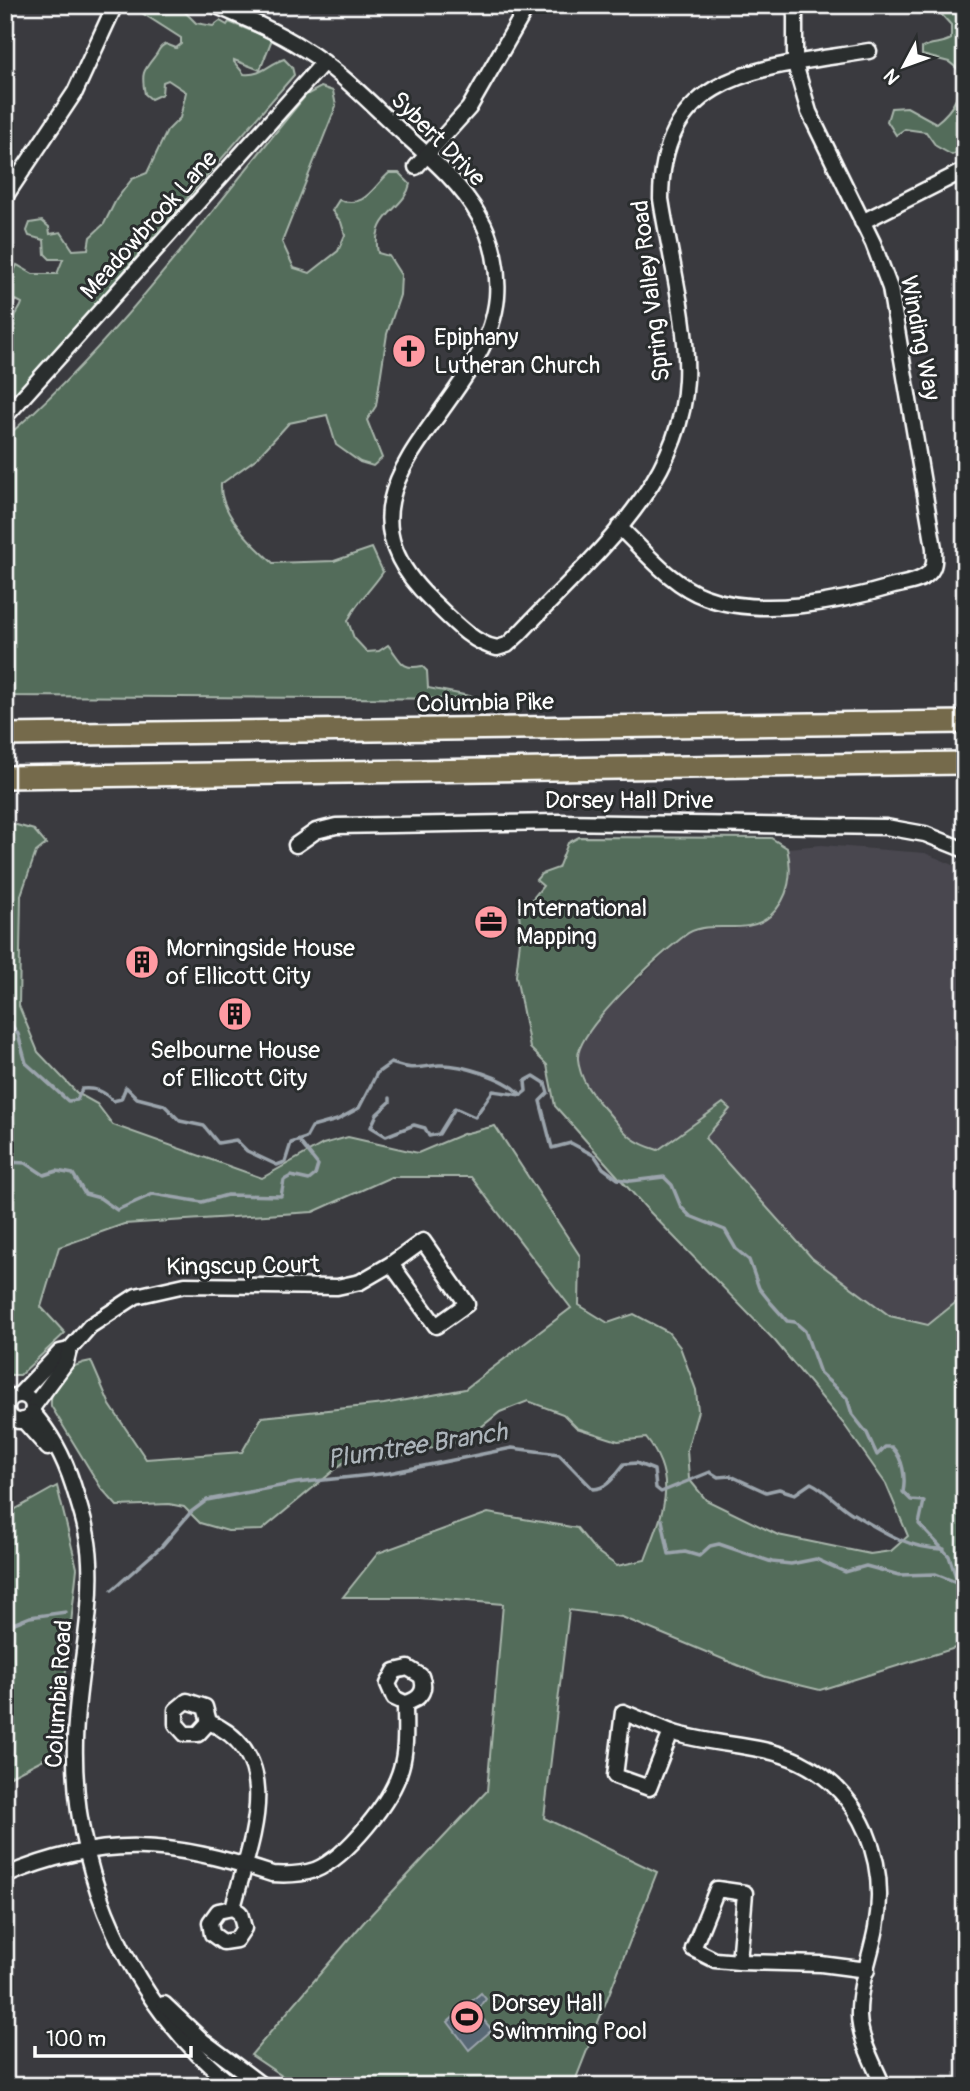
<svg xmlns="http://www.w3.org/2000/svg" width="970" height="2091" font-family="Pangolin,sans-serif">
<rect width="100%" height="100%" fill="#3a3a3f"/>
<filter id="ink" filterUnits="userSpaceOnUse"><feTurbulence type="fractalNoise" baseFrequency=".0143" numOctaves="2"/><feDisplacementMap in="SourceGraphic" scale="14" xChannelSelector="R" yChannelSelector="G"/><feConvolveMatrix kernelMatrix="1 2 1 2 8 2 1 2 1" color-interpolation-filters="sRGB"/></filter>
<g filter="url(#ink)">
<path fill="#49474f" d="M822,845L925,853L965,870V1295L928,1325L890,1316L812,1258L760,1204L705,1138L729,1109L723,1103L658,1150L634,1142L586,1088L577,1056L589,1027L687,933L714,928L736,929L780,904L791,878L787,848Z"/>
<g fill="#536c5a" stroke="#a9b6ac" stroke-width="2">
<path d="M141,5H178L196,23L213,26L220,21L227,25L229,22L272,39L260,70L234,60V62L244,74C262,76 268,64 284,59L292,67L294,75L62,343L5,404C5,373 7,346 15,317C16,313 21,308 22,303L16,300L5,310V278L13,273L17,265L33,274H57L63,259H50L45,254L44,240L29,236L27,231L30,223L42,221L49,227L50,234L61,232L73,250L88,249L90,237L104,224L116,200L132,179L147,173L167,131L180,118L186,92L168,80L163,82L162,94L151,99L145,94C141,73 143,71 155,56C160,50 158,47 166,44L176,48L181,44V38L139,11Z"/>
<path d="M919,5H965V149L952,155L936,146L926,132L905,129L896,135L887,121L891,108L907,107L936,123C955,108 961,95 959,70L949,62L922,55V48C932,42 940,45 951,39V25L941,14L930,12Z"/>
<path d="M321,87L333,91L336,106L282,242L294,268L310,273L338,251L345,235L341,222L332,211L339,200C365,209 372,188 389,173H399L410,184C405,210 370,214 378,253L389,256L401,275L400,295L387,334L376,406L367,420L382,458L373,466L360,462L336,445L327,415L289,423L257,458L221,484C219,513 253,545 273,563L334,561L372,548L383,572C371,590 356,602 348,621L354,638L367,652L379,651L388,645C401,659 400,671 422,666L427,671L428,688L485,699L5,696V587C11,574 13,556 5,544V438C116,343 213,208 306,95Z"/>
<path d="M6,822L34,830L46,844L36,852L21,895L19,1006L38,1052L77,1093L97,1104L113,1125L262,1178L323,1144L348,1137L418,1153L463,1134L495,1126L580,1256L579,1305L608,1323L634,1314L668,1332L680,1347L696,1390L698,1411L687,1450L689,1479L706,1500L778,1535L870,1554L891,1551L908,1536L886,1484L843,1423L775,1341L646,1208L555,1106L547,1065L530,1048L516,976L521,932L518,904L530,902L543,886L536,880L541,874L558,868L568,843L579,837L771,838L787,848C793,872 790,898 770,916C745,938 707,917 684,936C660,955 575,1031 578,1059C580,1080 591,1094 605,1109C625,1132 628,1141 658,1150L723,1103L730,1109L705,1138L812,1258L890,1316L928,1325L965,1295V1645L820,1690L766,1677L622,1617L569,1610L544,1818L657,1872L573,2086H297L251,2055L364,1922L487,1791L503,1604L419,1597H343L378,1553L488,1513L577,1528L595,1550L617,1566L645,1560C662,1514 680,1481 646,1438L618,1441L577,1428L563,1414L528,1401L500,1412L465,1440L404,1455L343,1463L262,1530L228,1531L200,1523L184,1507L169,1504L117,1506L101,1488L51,1406C49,1383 69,1364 91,1361L110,1405L146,1459L242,1452L262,1417L384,1404L465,1389L571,1308L471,1177H391L313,1212L124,1224L59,1247L41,1307L65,1333L20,1375H11L5,1370Z"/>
<path d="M57,1486L77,1568L57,1752L5,1779V1515Z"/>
</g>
<path fill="#596875" stroke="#9ba4ac" stroke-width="2" d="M481,1993L486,1999L477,2012L492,2030L469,2050L448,2022Z"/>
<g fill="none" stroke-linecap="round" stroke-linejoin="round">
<g stroke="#9ba4ac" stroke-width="3.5">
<path d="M5,1016L18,1034L26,1063L68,1101L77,1100L82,1089C96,1088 104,1091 113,1101L121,1099L126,1087L137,1098L164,1105L180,1121L204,1126L218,1143L236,1140L247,1151L277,1165L285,1162L291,1143L306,1138L312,1127L337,1120L359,1108L377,1073L391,1063C415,1071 416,1067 439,1065C460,1064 508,1078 521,1095"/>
<path d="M521,1095L526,1091L525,1081L534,1076L545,1083L548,1093L540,1101L552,1148L571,1143L595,1156L603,1168L618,1179L631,1181L664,1177L672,1185L681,1207L690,1216L725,1230L736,1249L749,1260L759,1288L771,1303L787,1321L795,1322L805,1331L820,1373L847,1398L852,1414L867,1433L877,1455L885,1447H892C903,1459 906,1477 903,1492L911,1500L924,1501L919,1524L949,1556L958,1583L965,1585"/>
<path d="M390,1098V1102L377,1114L371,1127L386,1136L414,1125L425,1128L429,1136L439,1134L455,1108L475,1117L493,1091L521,1095"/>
<path d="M5,1162L26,1163L44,1175L57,1171L73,1174L85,1194L100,1198L117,1210L153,1194L202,1202L227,1195L281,1196L284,1180L291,1176L309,1180L315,1175L318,1165L300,1142"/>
<path d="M662,1520L669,1554L685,1552L699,1556L710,1546L719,1544L772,1562L791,1564L816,1559L845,1572L866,1566L899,1575L936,1574L956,1582"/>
<path d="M112,1590L161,1547L191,1512L207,1500L296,1483L389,1473L512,1448L559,1454L593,1489C608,1489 615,1475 624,1464L636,1463L654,1470L656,1488L661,1492L710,1472L718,1477L731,1476L766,1492L779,1489L795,1494L811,1483C826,1490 836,1503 850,1512C879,1529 909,1550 944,1549"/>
<path d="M5,1627L30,1617L66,1612"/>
</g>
<g stroke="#fff" stroke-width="19">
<g id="minor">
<path d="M214,5C245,18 276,31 304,49C337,69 365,98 393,124C423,152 458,179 479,216C493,239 499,270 497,297C487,410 312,484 430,599C448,616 472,644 497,648L507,645L520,633C588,560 681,487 686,380C689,327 669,253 661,199C661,67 769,68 869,51"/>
<path d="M416,167L469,108L528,5"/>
<path d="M5,197L75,92L115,5"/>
<path d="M862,222L965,170"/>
<path d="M5,417L324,62"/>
<path d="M619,527C645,551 671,585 705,597C760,618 840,602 894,586C906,583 920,582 929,573C936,566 934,557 934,548L890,288L873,243L809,112L795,64V5"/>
<path d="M296,845L316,831L336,826L558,822L886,827L925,834L965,850"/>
<path d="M20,1394L60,1352L69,1350"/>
<circle cx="20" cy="1408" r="13"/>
<path d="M33,1407L66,1362L69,1350L90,1326L136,1296L185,1285L337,1287L360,1282L391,1264L436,1326L467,1304L423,1241L391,1264"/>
<path d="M32,1412C52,1434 64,1457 73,1485C81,1510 89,1535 90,1562C93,1622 76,1682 75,1742C72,1873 130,2003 233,2086"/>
<path d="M23,1420L48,1448"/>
<path d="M623,1712L671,1732L649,1788L615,1776Z"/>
<path d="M209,1722L198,1734H185L176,1724V1710L187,1701L205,1707L209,1722C290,1757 248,1847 233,1908L218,1911L210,1922L212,1934L223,1942L236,1940L244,1928L240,1913L233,1908"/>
<path d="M671,1732C713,1746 760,1743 800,1762C863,1793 888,1862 876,1928C871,1956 858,1987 859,2016C860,2041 874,2064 883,2086"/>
<path d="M5,1876C103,1834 173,1841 272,1874C287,1875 300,1875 315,1870C347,1857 392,1801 401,1768C407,1748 405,1724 405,1703C420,1700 427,1690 421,1676L408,1668L395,1671L388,1684L394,1698L405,1703"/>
<path d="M739,1962L745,1893L717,1889L693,1949L715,1960L739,1962L821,1964L867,1970"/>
<path d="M164,2004L203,2041L263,2086"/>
</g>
</g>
<g stroke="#fff" stroke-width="26">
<g id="highway">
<path d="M5,735L965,722"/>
<path d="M5,777L965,763"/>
</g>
</g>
<use href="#minor" stroke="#2a2d2e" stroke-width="14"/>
<use href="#highway" stroke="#756b4b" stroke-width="21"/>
</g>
</g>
<defs>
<g id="church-disc" transform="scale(1.75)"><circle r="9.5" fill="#ff9aa2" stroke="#2a2d2e"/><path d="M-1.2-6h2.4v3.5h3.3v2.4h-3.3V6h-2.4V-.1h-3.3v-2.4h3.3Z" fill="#111"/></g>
<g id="office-disc" transform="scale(1.75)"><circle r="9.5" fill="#ff9aa2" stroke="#2a2d2e"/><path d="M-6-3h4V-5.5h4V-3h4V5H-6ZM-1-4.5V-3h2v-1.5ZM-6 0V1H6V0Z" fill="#111"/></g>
<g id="building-disc" transform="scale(1.75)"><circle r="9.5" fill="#ff9aa2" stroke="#2a2d2e"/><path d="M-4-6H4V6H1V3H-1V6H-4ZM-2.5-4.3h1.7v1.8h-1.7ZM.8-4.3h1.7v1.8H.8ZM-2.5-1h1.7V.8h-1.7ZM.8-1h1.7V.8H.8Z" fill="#111"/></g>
<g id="stadium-disc" transform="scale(1.75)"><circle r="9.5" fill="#ff9aa2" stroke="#2a2d2e"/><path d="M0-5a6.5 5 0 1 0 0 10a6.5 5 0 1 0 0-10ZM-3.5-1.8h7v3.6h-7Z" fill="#111"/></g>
</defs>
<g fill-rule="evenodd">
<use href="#church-disc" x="409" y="351"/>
<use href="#office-disc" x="491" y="922"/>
<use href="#building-disc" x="142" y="962"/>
<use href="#building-disc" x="235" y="1014"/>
<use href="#stadium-disc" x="467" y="2017"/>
</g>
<g text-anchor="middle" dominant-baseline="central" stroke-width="6" stroke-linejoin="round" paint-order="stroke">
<g font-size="24" fill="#fff" stroke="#2a2d2e">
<text transform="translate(438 139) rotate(45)">Sybert Drive</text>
<text transform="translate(149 225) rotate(-48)">Meadowbrook Lane</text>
<text transform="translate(651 291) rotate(-97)">Spring Valley Road</text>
<text transform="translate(920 338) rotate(79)">Winding Way</text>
<text transform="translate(485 703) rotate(-1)">Columbia Pike</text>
<text x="629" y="800">Dorsey Hall Drive</text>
<text transform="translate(243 1266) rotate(-1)">Kingscup Court</text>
<text transform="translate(59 1694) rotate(-86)">Columbia Road</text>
</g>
<g font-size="24" fill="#fff" stroke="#2a2d2e" text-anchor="start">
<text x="434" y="337">Epiphany<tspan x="434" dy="28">Lutheran Church</tspan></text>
<text x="516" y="908">International<tspan x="516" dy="28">Mapping</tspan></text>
<text x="166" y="948">Morningside House<tspan x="166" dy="28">of Ellicott City</tspan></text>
<text x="235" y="1050" text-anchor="middle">Selbourne House<tspan x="235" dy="28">of Ellicott City</tspan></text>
<text x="491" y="2003">Dorsey Hall<tspan x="491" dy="28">Swimming Pool</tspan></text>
</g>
<g font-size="26" font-style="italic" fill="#acb4ba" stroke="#2a2d2e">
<text transform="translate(417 1446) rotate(-9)">Plumtree Branch</text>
</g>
</g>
<rect width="970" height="2091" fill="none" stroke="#2a2d2e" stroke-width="28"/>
<rect x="14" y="14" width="942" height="2063" fill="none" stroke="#fff" stroke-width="2.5" filter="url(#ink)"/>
<g transform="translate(904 66) rotate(229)" stroke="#2a2d2e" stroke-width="5" paint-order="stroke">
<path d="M0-5L12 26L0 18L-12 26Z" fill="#ffffff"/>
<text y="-10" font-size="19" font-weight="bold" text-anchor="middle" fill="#ffffff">N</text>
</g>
<path d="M35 2046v10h156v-10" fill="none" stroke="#ffffff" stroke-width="3.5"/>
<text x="46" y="2046" font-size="21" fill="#ffffff" stroke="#2a2d2e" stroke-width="5" paint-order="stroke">100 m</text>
</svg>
